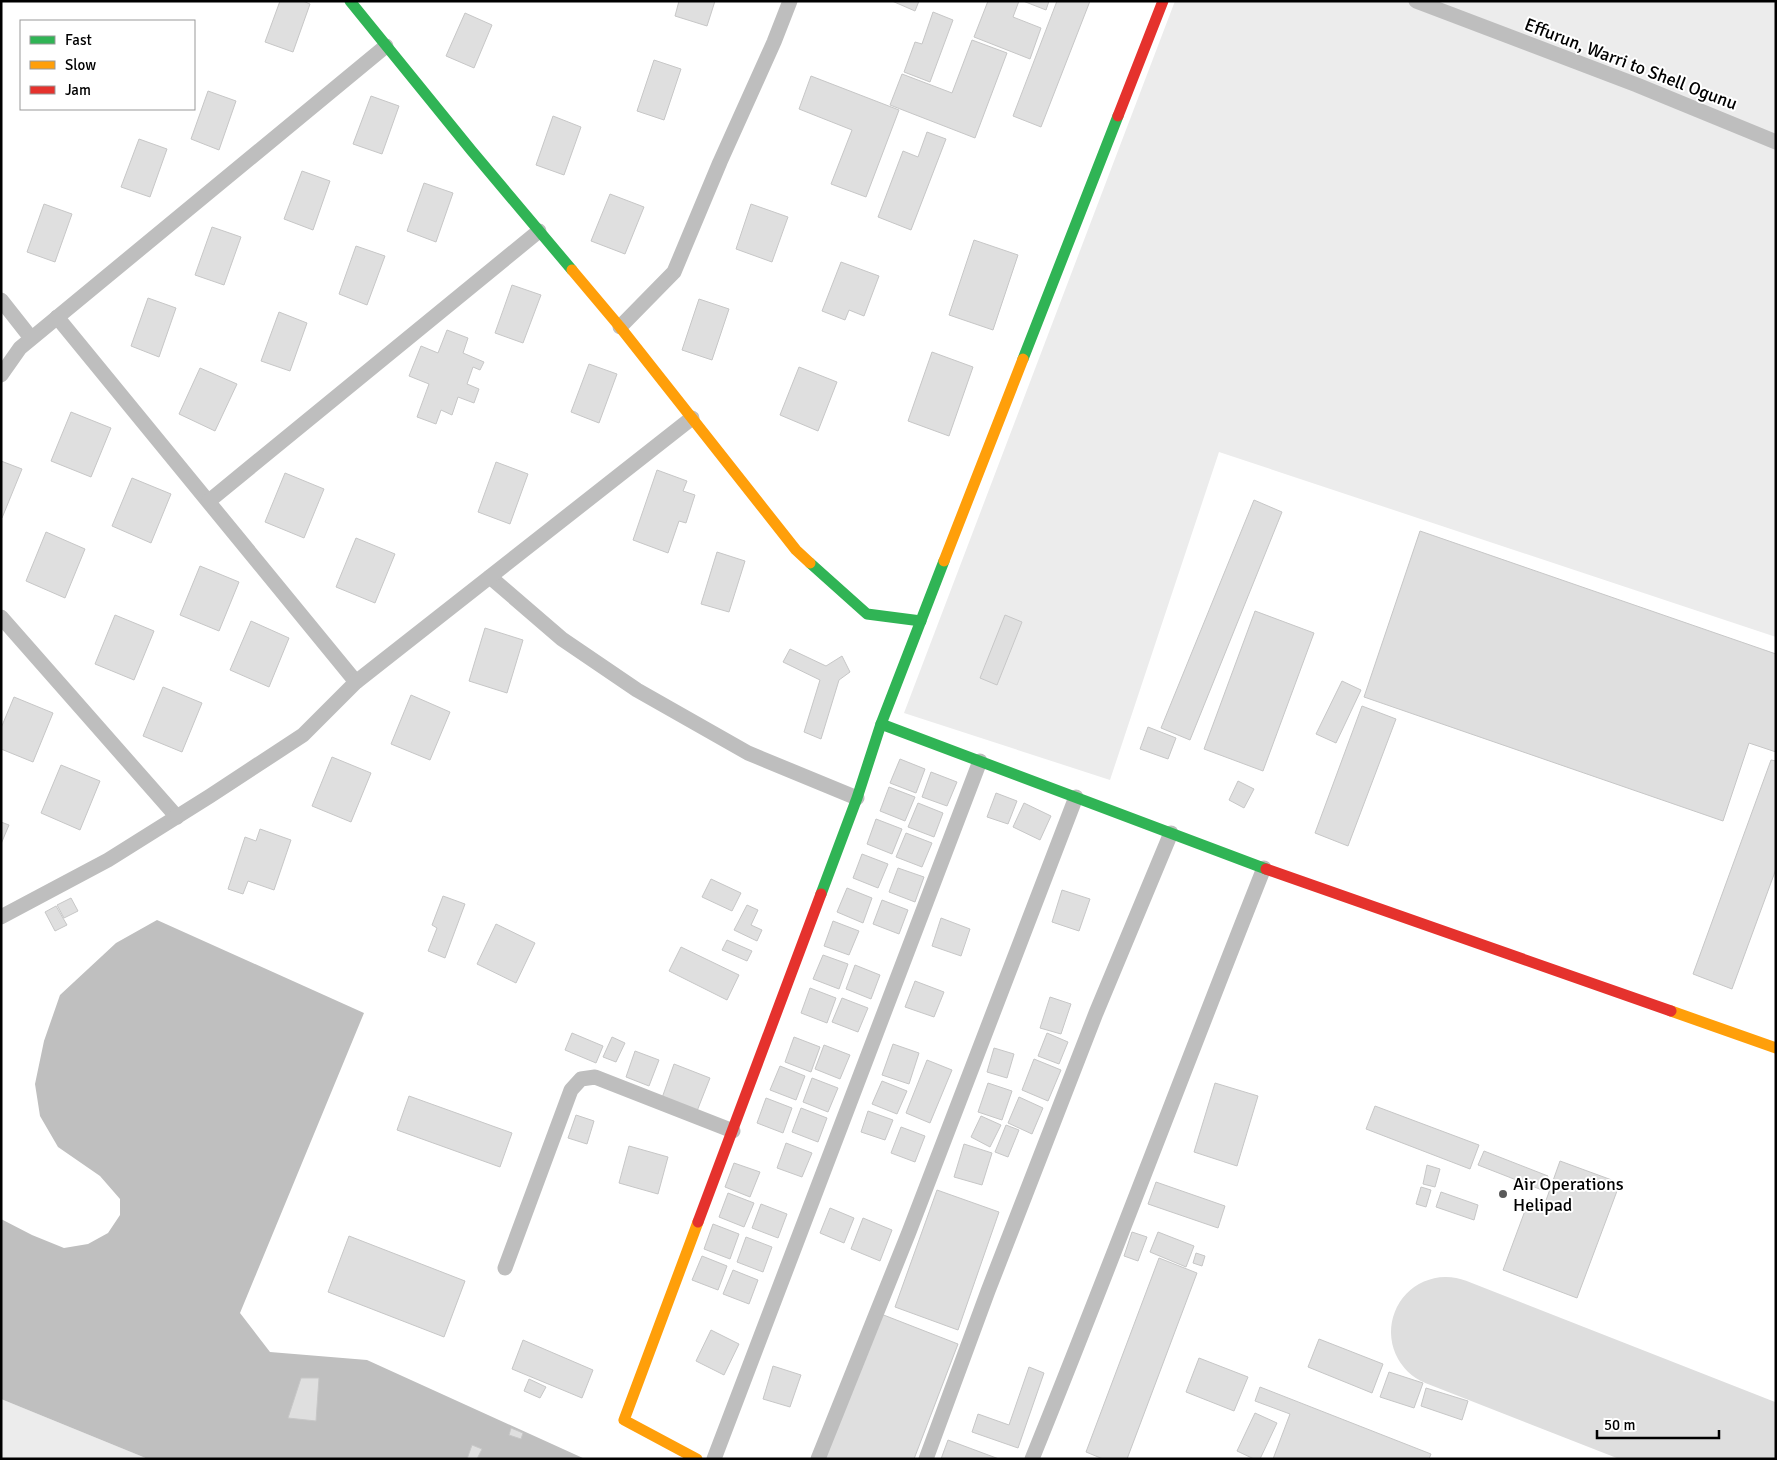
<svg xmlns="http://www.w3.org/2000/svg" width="1777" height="1460" font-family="Signika,sans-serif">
<rect width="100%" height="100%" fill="#fff"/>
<g fill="#ececec">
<path d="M1175,1H1776V637L1219,452L1110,780L904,713Z"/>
<path d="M1,1399L148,1459H1Z"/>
</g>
<path fill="#bfbfbf" d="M157,920L364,1013L240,1313L270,1352L367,1360L585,1459H148L1,1399V1219L32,1235L64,1248L88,1244L108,1233L120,1215V1199L100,1176L58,1147L40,1116L35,1084L44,1041L60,995L116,943Z"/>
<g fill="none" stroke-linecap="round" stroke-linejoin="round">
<path stroke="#dedede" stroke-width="110" d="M1446,1332L1770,1459"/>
</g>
<g fill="#dfdfdf" stroke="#c7c7c7">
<path d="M280,1H303L310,4L293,52L265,42Z"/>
<path d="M679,1H715L707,26L675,16Z"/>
<path d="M892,1H919L915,11Z"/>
<path d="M988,1H1019L1013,17L1041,28L1030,59L974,37Z"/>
<path d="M1023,1H1049L1046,10Z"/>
<path d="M1057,1H1090L1041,127L1013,116Z"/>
<path d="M933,12L953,20L930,82L904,72L915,42L922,44Z"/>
<path d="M465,13L492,25L474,68L446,56Z"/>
<path d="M972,40L1007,53L975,138L890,105L902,74L952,93Z"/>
<path d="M654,60L681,69L664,120L637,111Z"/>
<path d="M811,76L899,110L866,197L831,184L852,130L799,109Z"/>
<path d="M208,91L236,101L219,150L191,139Z"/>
<path d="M371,96L399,106L382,154L353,144Z"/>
<path d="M553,116L581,127L564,175L536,165Z"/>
<path d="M927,132L946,139L911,230L878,217L903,151L918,157Z"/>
<path d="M139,139L167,149L150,197L121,187Z"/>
<path d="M302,171L330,181L313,230L284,219Z"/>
<path d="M424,183L453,193L436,242L407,231Z"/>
<path d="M610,194L644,207L625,254L591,241Z"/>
<path d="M44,204L72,214L55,262L27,252Z"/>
<path d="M751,204L788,217L772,262L736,249Z"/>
<path d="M212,227L241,237L224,285L195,275Z"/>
<path d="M974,240L1018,255L993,330L949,315Z"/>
<path d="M356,246L385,256L367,305L339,294Z"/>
<path d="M841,262L879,276L864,316L849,310L845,320L822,311Z"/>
<path d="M512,285L541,295L523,343L495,333Z"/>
<path d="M148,298L176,308L159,357L131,346Z"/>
<path d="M699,299L729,309L712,360L682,350Z"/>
<path d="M279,312L307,323L290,371L261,361Z"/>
<path d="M447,330L468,338L463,353L484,362L480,370L473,367L467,384L479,389L474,403L458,397L452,415L441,410L436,424L417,417L429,384L409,376L421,346L438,353Z"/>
<path d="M932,352L973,367L949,436L908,421Z"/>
<path d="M589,364L617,374L599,423L571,412Z"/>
<path d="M799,367L837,382L818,431L780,415Z"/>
<path d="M200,368L237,384L215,431L179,414Z"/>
<path d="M71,412L111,428L91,477L51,461Z"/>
<path d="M1,461L22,469L2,518H1Z"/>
<path d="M496,462L528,474L510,524L478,512Z"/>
<path d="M657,470L687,481L683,491L695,495L686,523L679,521L668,553L633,540Z"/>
<path d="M285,473L324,489L304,538L265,522Z"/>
<path d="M132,478L171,494L151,543L112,526Z"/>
<path d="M1254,500L1282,512L1190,740L1161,728Z"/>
<path d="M1420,531L1776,654V752L1749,743L1723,821L1364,697Z"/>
<path d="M46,532L85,549L65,598L26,581Z"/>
<path d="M356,538L395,554L375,603L336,587Z"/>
<path d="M717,552L745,561L729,612L701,604Z"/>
<path d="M200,566L239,582L219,631L180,615Z"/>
<path d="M1255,611L1314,633L1263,771L1204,749Z"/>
<path d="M115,615L154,631L134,680L95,664Z"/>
<path d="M1005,615L1022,622L997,685L980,678Z"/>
<path d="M251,621L289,638L269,687L230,670Z"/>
<path d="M485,628L523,640L507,693L469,681Z"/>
<path d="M790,649L826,666L842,656L850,672L839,680L821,739L804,732L820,680L783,662Z"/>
<path d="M1342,681L1361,690L1336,743L1316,734Z"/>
<path d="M163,687L202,703L182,752L143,736Z"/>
<path d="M411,695L450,712L430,760L391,744Z"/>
<path d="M14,697L53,713L33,762L1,749V728Z"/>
<path d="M1362,706L1396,719L1348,846L1315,833Z"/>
<path d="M1148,727L1176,738L1168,759L1140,749Z"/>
<path d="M332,757L371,773L351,822L312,806Z"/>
<path d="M900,759L925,769L916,793L890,783Z"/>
<path d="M1771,760L1776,761V869L1732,989L1693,974Z"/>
<path d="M61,765L100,781L80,830L41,813Z"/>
<path d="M931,772L957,782L947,806L922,797Z"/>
<path d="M1238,781L1254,789L1244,808L1229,800Z"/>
<path d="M889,787L915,797L905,821L880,811Z"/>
<path d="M996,793L1017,801L1008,824L987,817Z"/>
<path d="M918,803L943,813L934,837L908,827Z"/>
<path d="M1024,803L1051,816L1040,840L1013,827Z"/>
<path d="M876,819L902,829L892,854L867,844Z"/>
<path d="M1,822L9,825L1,844Z"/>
<path d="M260,829L291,840L274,890L248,881L243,894L228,889L245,837L256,841Z"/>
<path d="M906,833L932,843L922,867L896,857Z"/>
<path d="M862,854L888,864L878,888L853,878Z"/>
<path d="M898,868L924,877L915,902L889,892Z"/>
<path d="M711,879L741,893L732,911L702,897Z"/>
<path d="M847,888L872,898L863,923L837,912Z"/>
<path d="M1062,890L1090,899L1079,931L1052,922Z"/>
<path d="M443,896L465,904L445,958L428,951L437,928L432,925Z"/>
<path d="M71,898L78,911L64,918L57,905Z"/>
<path d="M882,900L908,910L899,934L873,924Z"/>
<path d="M747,905L758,910L751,925L762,930L757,941L734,930Z"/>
<path d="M56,906L67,925L55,931L45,912Z"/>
<path d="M941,918L970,929L961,956L932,946Z"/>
<path d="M833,921L859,931L849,955L824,946Z"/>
<path d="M496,924L535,943L516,983L477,964Z"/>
<path d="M727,940L752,951L747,961L722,950Z"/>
<path d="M681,947L739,975L727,1000L669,971Z"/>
<path d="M823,955L848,964L839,989L813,979Z"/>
<path d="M855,965L880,975L871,999L846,989Z"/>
<path d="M915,981L944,992L934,1017L905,1007Z"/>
<path d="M810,988L836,998L827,1023L801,1013Z"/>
<path d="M1050,997L1071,1004L1061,1034L1040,1028Z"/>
<path d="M842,998L868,1008L858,1032L832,1022Z"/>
<path d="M572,1033L603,1046L596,1063L565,1050Z"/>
<path d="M1047,1033L1068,1042L1059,1064L1038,1056Z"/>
<path d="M612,1037L625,1043L616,1062L603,1057Z"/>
<path d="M794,1037L820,1047L811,1072L785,1062Z"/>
<path d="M893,1044L919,1053L909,1084L882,1075Z"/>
<path d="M824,1045L850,1055L840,1079L815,1069Z"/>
<path d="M994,1048L1014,1054L1007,1078L987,1072Z"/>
<path d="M635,1051L659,1060L649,1086L626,1077Z"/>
<path d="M1034,1059L1061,1070L1048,1101L1022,1090Z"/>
<path d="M927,1060L952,1070L930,1123L906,1113Z"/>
<path d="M674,1064L710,1078L697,1111L662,1098Z"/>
<path d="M780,1066L805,1076L796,1100L770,1090Z"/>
<path d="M812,1078L838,1088L828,1112L803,1102Z"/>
<path d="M882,1081L907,1091L897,1114L872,1104Z"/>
<path d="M988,1083L1012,1091L1002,1120L978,1112Z"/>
<path d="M1215,1083L1258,1096L1237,1166L1194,1152Z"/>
<path d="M409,1096L512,1133L500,1167L397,1130Z"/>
<path d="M1019,1097L1043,1108L1032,1134L1008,1123Z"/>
<path d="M766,1098L792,1108L783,1133L757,1123Z"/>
<path d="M1375,1106L1479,1145L1470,1169L1366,1129Z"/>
<path d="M801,1108L827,1118L818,1142L792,1132Z"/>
<path d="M868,1111L893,1120L885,1140L861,1132Z"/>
<path d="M576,1115L594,1121L587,1144L568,1138Z"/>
<path d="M981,1116L1001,1125L990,1147L971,1137Z"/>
<path d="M1006,1125L1019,1130L1008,1157L995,1152Z"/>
<path d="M901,1127L925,1136L915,1162L891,1153Z"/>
<path d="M786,1143L812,1153L802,1177L777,1168Z"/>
<path d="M964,1144L992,1153L982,1185L954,1177Z"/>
<path d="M629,1146L668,1157L658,1194L619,1183Z"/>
<path d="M1484,1151L1548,1176L1542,1190L1478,1165Z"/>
<path d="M1560,1161L1620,1183L1577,1298L1503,1270L1529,1200L1544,1206Z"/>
<path d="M734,1163L760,1172L750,1197L725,1187Z"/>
<path d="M1427,1165L1440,1169L1435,1187L1423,1184Z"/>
<path d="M1156,1182L1225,1206L1218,1228L1148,1204Z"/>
<path d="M1421,1187L1431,1190L1426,1207L1416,1204Z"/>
<path d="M937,1190L999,1212L958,1330L895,1307Z"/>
<path d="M1441,1192L1478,1205L1474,1220L1436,1207Z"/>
<path d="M728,1193L754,1203L744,1227L719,1217Z"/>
<path d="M761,1204L787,1214L778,1238L752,1228Z"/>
<path d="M830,1208L854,1218L844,1243L820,1233Z"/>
<path d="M863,1218L892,1230L880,1261L851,1249Z"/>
<path d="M713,1224L739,1234L730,1259L704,1249Z"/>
<path d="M1132,1232L1147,1237L1138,1261L1124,1256Z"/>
<path d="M1158,1232L1194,1246L1186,1267L1150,1252Z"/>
<path d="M349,1236L465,1281L444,1337L328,1292Z"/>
<path d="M746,1237L772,1247L763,1272L737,1262Z"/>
<path d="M1196,1253L1205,1256L1202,1266L1193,1263Z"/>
<path d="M702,1256L727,1266L718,1290L692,1280Z"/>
<path d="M1159,1258L1197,1273L1127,1459H1103L1086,1452Z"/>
<path d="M733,1270L758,1280L749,1304L723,1294Z"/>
<path d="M881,1314L958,1344L914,1459H825Z"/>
<path d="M711,1330L739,1344L724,1375L696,1361Z"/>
<path d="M1319,1339L1383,1364L1372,1393L1308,1367Z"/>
<path d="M523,1340L593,1370L582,1398L512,1369Z"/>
<path d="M1199,1358L1248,1377L1234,1411L1186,1392Z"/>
<path d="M773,1366L801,1375L790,1407L763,1399Z"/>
<path d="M1029,1367L1044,1373L1018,1448L972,1432L978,1414L1009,1425Z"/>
<path d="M1389,1372L1423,1383L1414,1408L1380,1397Z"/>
<path d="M301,1378H319L316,1421L288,1418Z"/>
<path d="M529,1379L546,1387L540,1398L524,1391Z"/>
<path d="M1260,1387L1431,1454L1429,1459H1273L1290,1414L1255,1401Z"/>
<path d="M1426,1388L1468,1401L1462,1420L1421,1406Z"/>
<path d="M1255,1413L1277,1423L1260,1459H1254L1237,1451Z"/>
<path d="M511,1428L523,1433L521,1439L509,1435Z"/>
<path d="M948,1440L999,1459H941Z"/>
<path d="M472,1445L482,1449L477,1459H467Z"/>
</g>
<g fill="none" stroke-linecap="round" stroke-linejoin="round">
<g stroke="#bebebe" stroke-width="15">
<path d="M1416,1L1637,85L1776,142"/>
<path d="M1,300L31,338"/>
<path d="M57,317L356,682"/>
<path d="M620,327L674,272L720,162L774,42L790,1"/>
<path d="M1,375L20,348L386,46"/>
<path d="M209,501L539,231"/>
<path d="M490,577L562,639L637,690L748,753L857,798"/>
<path d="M1,617L177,817"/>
<path d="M1,917L108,860L210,796L303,735L356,682L692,418"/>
<path d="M505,1268L571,1090L581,1079L595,1077L733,1131"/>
<path d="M714,1459L980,761"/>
<path d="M818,1459L909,1232L1076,797"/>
<path d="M926,1459L988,1291L1096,1013L1171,833"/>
<path d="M1032,1459C1112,1262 1186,1064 1264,868"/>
</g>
<g stroke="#30b455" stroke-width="11">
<path d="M350,1L471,150L572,270"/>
<path d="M1023,359L1118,116"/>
<path d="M810,563L867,614L921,621"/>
<path d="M881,724L1266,869"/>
<path d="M821,894L857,798L881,724L944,561"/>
</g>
<g stroke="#ff9f0a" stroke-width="11">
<path d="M572,270L620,327L796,550L810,563"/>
<path d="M944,561L1023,359"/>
<path d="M1671,1011L1776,1048"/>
<path d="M697,1459L624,1420L698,1222"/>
</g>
<g stroke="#e5322d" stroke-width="11">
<path d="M1118,116L1163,1"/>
<path d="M1266,869L1671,1011"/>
<path d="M698,1222L821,894"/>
</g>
</g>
<circle fill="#595959" stroke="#fff" stroke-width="2" cx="1503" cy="1194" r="5"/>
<g text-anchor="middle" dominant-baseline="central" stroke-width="4" stroke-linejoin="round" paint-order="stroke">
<g font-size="18" fill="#000" stroke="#fff">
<text transform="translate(1631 64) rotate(21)">Effurun, Warri to Shell Ogunu</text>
</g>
<g font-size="18" fill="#000" stroke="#fff" text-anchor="start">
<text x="1513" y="1184">Air Operations<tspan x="1513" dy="21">Helipad</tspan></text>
</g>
</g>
<rect width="1777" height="1460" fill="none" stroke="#000000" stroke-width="5"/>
<rect x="20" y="20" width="175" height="90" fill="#ffffff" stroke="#999999"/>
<rect x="30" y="36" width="25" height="8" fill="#30b455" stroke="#999999"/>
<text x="65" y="45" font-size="15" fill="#000000">Fast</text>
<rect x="30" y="61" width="25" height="8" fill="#ff9f0a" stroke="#999999"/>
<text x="65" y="70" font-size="15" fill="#000000">Slow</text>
<rect x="30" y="86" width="25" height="8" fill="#e5322d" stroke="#999999"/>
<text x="65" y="95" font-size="15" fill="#000000">Jam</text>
<path d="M1597 1430v8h122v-8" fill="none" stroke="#000000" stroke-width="2.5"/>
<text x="1604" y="1430" font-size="15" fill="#000000" stroke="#ffffff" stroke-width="4" paint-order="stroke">50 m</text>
</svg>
